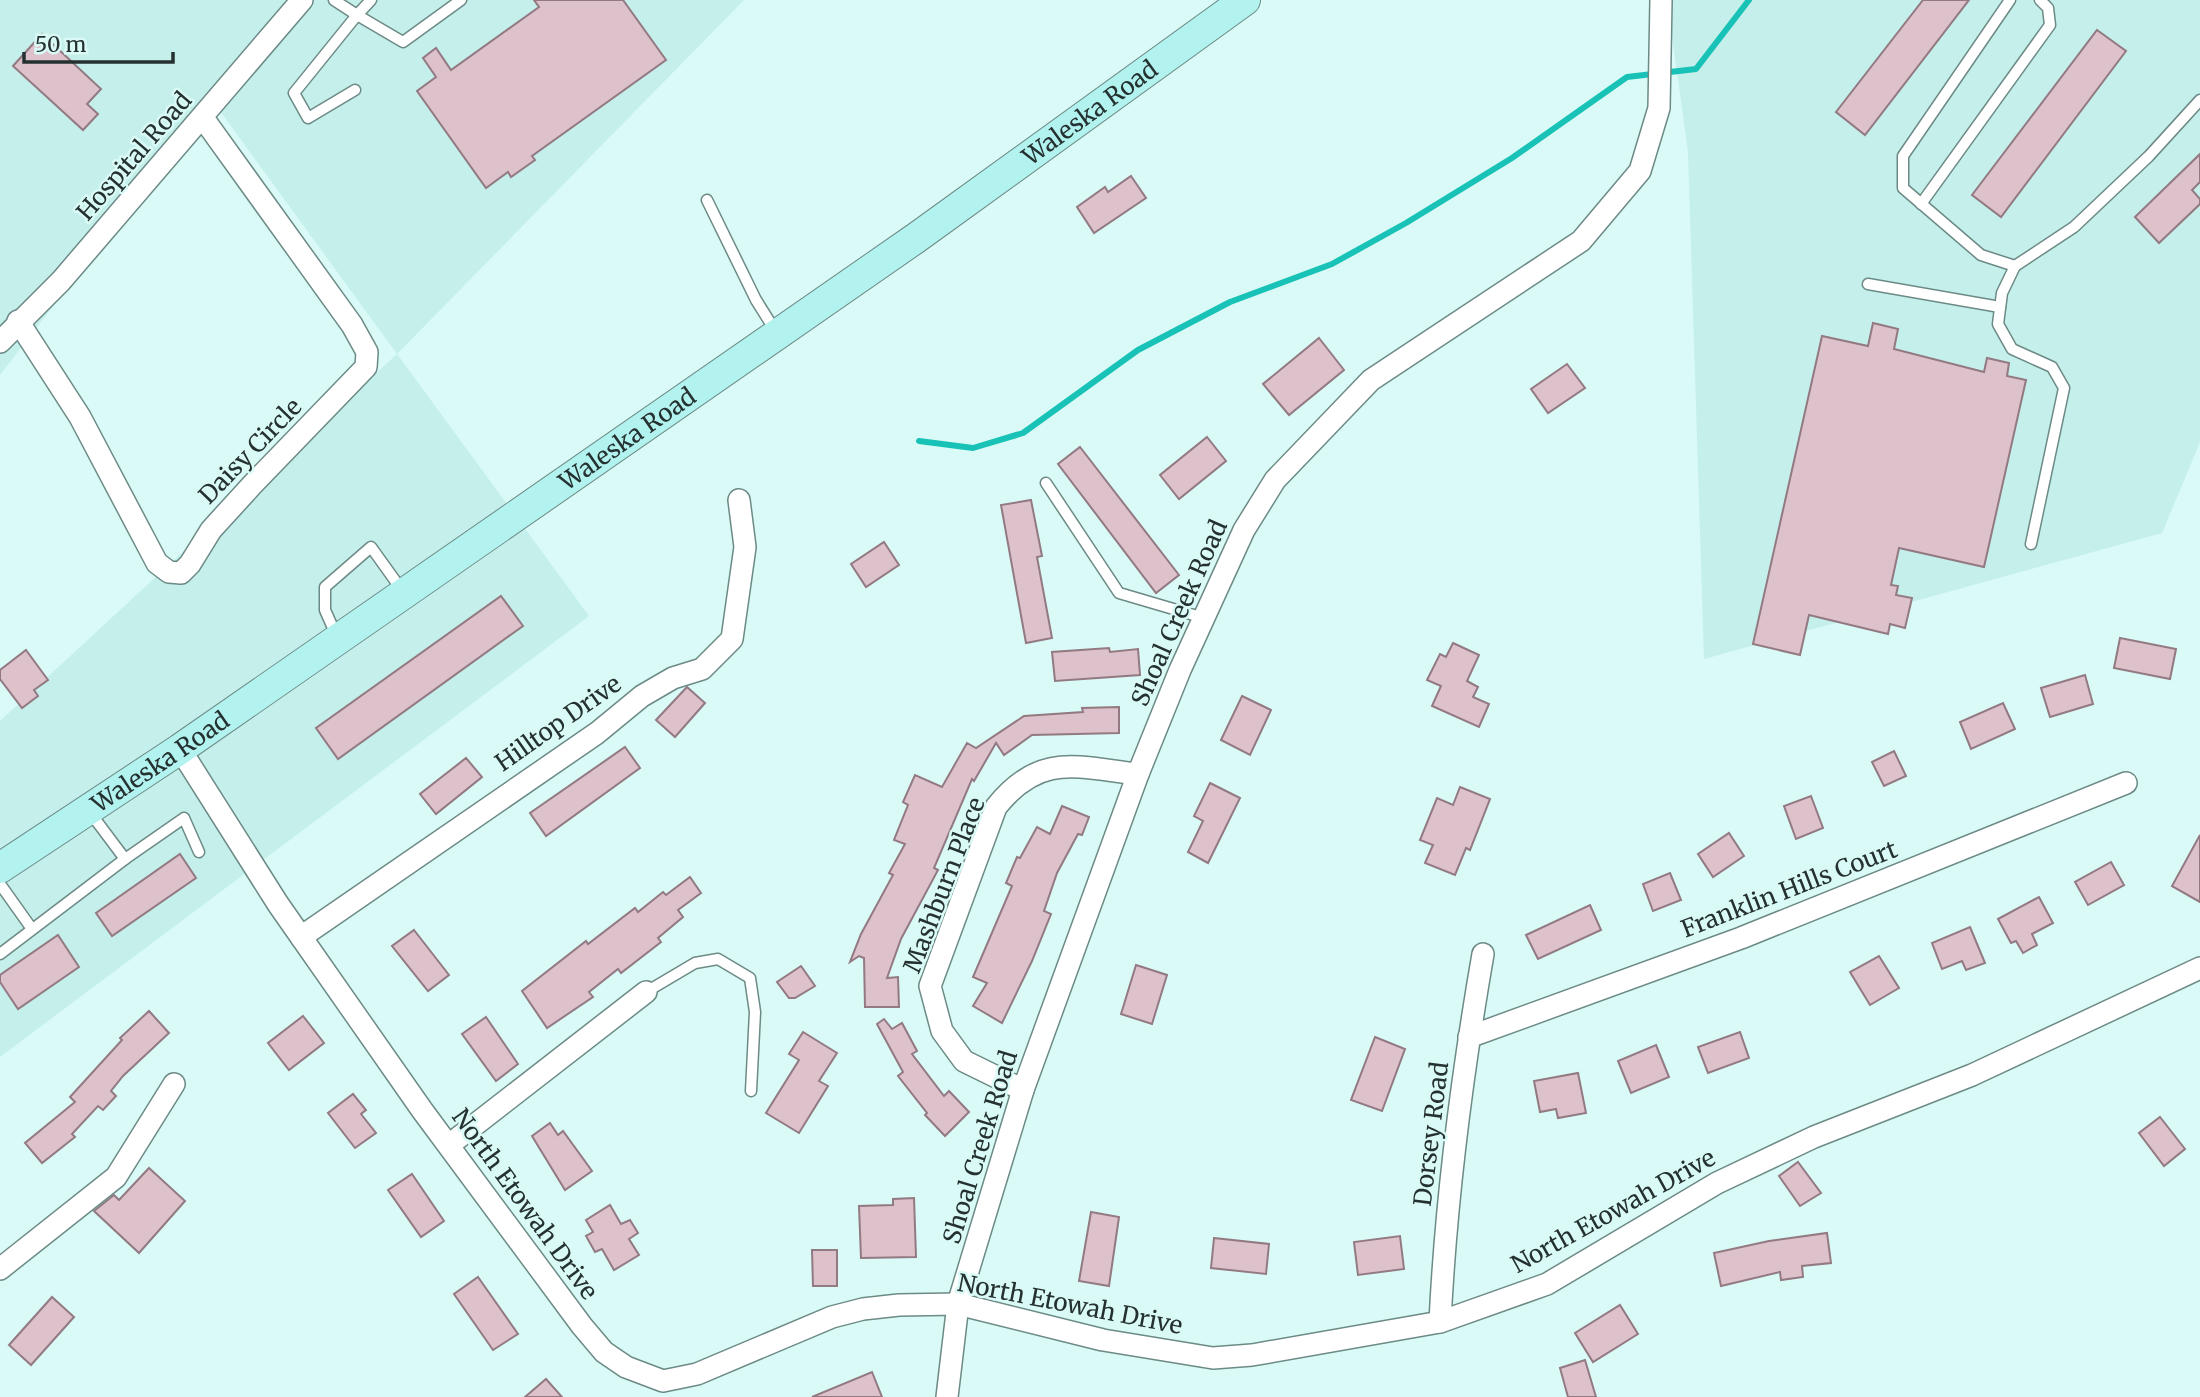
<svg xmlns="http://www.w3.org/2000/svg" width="2200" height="1397" font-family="Merriweather,serif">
<rect width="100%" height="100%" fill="#d9faf6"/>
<g fill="#c5efea">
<path d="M0,0H744L397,354L589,616L0,1057V721L397,354L212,100L0,375Z"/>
<path d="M1667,0H2200V442L2162,533L1704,659L1688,152Z"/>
</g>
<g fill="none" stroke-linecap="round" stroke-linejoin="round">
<path stroke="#18c2b7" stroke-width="6" d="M919,441L973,448L1023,433L1138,350L1230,302L1332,264L1406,223L1512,158L1627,77L1696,69L1749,0"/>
</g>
<g fill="#ddc2cb" stroke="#927982" stroke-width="2">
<path d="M534,0H623L666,60L532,156L535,160L511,177L508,172L486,188L417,91L436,77L423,58L436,48L451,70L539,7Z"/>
<path d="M1923,0H1969L1865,135L1836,112Z"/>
<path d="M2097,30L2126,51L2001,217L1972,195Z"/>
<path d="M42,34L101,89L87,104L98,114L83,130L13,66Z"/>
<path d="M2200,154V182L2192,190L2200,199V204L2159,243L2135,217Z"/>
<path d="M1131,176L1146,198L1094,233L1077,207L1105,187L1108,192Z"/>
<path d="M1873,323L1898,329L1894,349L1984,372L1987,358L2009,363L2007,376L2026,380L1984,567L1899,548L1891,585L1898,586L1896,595L1912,598L1905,628L1890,624L1888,634L1809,615L1800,655L1753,644L1822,336L1868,346Z"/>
<path d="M1319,338L1344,370L1289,415L1263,384Z"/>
<path d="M1567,364L1585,388L1548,413L1531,389Z"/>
<path d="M1207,437L1226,461L1179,499L1160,475Z"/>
<path d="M1080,447L1179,575L1156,593L1058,464Z"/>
<path d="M1031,500L1042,556L1037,557L1052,638L1026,643L1001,505Z"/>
<path d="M884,542L899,565L866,587L851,564Z"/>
<path d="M501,596L523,626L338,759L316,728Z"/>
<path d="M2120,638L2176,649L2170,679L2114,668Z"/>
<path d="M1453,643L1479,655L1467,681L1478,687L1473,697L1489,704L1479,727L1432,706L1441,686L1427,680L1440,654L1446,657Z"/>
<path d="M1109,648L1110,652L1138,649L1140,675L1055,681L1052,652Z"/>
<path d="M26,650L48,680L34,690L38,696L22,708L0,679V670Z"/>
<path d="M2085,675L2093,704L2050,717L2041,688Z"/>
<path d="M687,687L705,703L675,737L656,720Z"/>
<path d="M1242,696L1271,710L1250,755L1221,740Z"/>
<path d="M2003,703L2015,729L1971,749L1960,722Z"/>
<path d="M1119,707V733L1032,735L1004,755L996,743L974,781L972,779L934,868L938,870L901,939L887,978L898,977L899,1007H865L864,958L859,956L850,962L861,934L893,875L889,873L905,844L894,840L908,805L903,802L915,775L942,787L967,743L976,748L1024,716L1083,712L1082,708Z"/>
<path d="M625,747L640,768L546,836L530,813Z"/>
<path d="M1894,751L1906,776L1884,786L1872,762Z"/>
<path d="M466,758L482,777L436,814L420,794Z"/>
<path d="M1210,783L1240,798L1208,863L1188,852L1203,821L1194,816Z"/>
<path d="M1460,787L1490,799L1470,850L1466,848L1455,875L1425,863L1433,845L1420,840L1437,798L1453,805Z"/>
<path d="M1811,796L1823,828L1796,839L1784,806Z"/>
<path d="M1062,806L1089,817L1082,835L1078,834L1057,873L1044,911L1051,914L1032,961L1002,1023L973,1006L987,983L973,977L1012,886L1006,883L1017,857L1020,858L1037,827L1050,834Z"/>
<path d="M1729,833L1744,856L1713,877L1698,854Z"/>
<path d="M2200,835V902L2172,886Z"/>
<path d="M180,854L196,878L112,936L96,913Z"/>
<path d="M2111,862L2124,885L2088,905L2075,882Z"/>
<path d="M1670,873L1681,900L1653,911L1643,884Z"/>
<path d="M690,877L701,893L678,910L683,917L658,938L661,942L621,973L618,969L589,992L593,997L547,1028L522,991L586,941L588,944L635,908L638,912L663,892L666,895Z"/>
<path d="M2039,897L2053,923L2032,934L2037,945L2023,953L2016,941L2011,943L1998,919Z"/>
<path d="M1590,905L1601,930L1538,959L1526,935Z"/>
<path d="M1970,927L1985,963L1966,970L1962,961L1942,969L1932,943Z"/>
<path d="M414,930L449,975L428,991L392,946Z"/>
<path d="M58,935L79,967L18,1009L0,982V975Z"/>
<path d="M1879,956L1899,988L1870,1005L1850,972Z"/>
<path d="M1136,965L1167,975L1152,1024L1121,1014Z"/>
<path d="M801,966L815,986L795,998H789L777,982Z"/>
<path d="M149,1011L169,1033L123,1076L111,1091L116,1096L103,1110L98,1106L72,1134L75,1137L42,1163L25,1143L75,1102L70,1097L122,1040L120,1038Z"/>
<path d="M303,1016L324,1043L289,1070L268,1043Z"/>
<path d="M486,1017L518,1064L496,1081L462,1034Z"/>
<path d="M884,1019L892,1029L902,1023L917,1051L912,1054L944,1096L949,1091L969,1112L945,1136L925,1115L927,1113L898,1076L903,1072L877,1024Z"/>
<path d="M803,1032L837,1053L819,1081L828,1086L799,1133L766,1113L799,1060L789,1054Z"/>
<path d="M1740,1032L1749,1058L1708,1073L1698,1047Z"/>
<path d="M1375,1037L1405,1049L1382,1111L1351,1100Z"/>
<path d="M1656,1045L1669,1077L1631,1093L1618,1061Z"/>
<path d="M1578,1073L1586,1113L1558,1118L1556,1109L1540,1112L1534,1081Z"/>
<path d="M353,1094L366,1110L361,1114L376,1133L355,1148L328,1113Z"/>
<path d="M2160,1117L2185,1149L2164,1166L2139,1133Z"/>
<path d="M550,1123L558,1135L563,1131L592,1171L565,1190L532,1136Z"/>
<path d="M1798,1162L1821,1193L1800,1206L1779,1176Z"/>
<path d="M149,1168L185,1201L139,1253L94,1211L114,1195L119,1200Z"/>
<path d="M412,1174L444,1221L421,1237L388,1190Z"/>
<path d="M914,1198L916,1257L861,1258L859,1206L893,1205V1199Z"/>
<path d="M610,1205L621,1224L630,1220L638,1233L629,1239L639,1255L614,1270L602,1249L595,1252L586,1236L593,1232L586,1220Z"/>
<path d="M1091,1212L1119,1217L1109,1286L1079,1281Z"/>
<path d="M1827,1233L1831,1263L1802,1266L1803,1277L1781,1280L1780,1272L1721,1286L1714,1253L1769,1241Z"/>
<path d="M1400,1236L1404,1269L1358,1275L1354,1242Z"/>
<path d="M1214,1238L1269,1244L1266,1274L1211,1268Z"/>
<path d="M812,1250H837V1286H813Z"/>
<path d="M478,1277L518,1334L493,1350L454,1294Z"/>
<path d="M52,1297L74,1317L31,1365L9,1345Z"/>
<path d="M1620,1305L1638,1334L1593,1362L1575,1333Z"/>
<path d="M1585,1360L1596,1397H1568L1560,1368Z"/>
<path d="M872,1372L882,1397H812Z"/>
<path d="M546,1379L562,1397H525Z"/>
</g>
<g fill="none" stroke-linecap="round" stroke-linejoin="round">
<g stroke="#6c8a86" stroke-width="13">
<g id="lane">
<path d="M334,0L357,15L294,93L308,118L355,90"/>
<path d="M371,0L357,15L403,42L461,0"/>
<path d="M2010,0L1903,156V188L1981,255L2015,266"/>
<path d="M707,200L756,300L776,332"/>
<path d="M1921,204L2050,25L2048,8L2040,0"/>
<path d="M1868,284L2000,307"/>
<path d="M1046,483L1119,593L1204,618"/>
<path d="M2031,544L2064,388L2052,367L2012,349L1998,324L2002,293L2015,266L2074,227L2149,156L2200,100"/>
<path d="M337,637L325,610V587L371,547L404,593"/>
<path d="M125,859L184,818L199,852"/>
<path d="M0,884L32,929"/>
<path d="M0,954L125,859L89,811"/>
<path d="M646,992L695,963L718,959L750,978L755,1012L751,1091"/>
</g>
</g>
<g stroke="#6c8a86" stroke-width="24">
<g id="street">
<path d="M18,321L80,417L157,563L169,572L181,573L190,564L211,530L252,485L366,367L367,352L352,325L203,118"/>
<path d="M0,342L61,281L302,0"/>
<path d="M180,749L278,904L422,1110L582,1326L604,1352L626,1367L663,1381L697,1374L832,1317L863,1309L899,1305L958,1304L1103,1340L1213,1358L1252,1355L1440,1322L1547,1284L1717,1183L1814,1137L1972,1075L2200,968"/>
<path d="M301,937L597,733L642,696L673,678L702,669L732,639L745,547L739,500"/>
<path d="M1469,1037L1741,938L2126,783"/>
<path d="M1023,1090L964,1061L942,1031L930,986L996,807C1040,752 1076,767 1138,774"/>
<path d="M449,1145L646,992"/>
<path d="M0,1269L116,1177L174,1084"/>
<path d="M1440,1322C1446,1199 1462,1075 1483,954"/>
<path d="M947,1397L958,1304L1023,1090L1138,774L1180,670L1244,530L1275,480L1371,380L1581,241L1640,171L1659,108L1661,0"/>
</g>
</g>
<g stroke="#6c8a86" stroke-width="32">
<g id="secondary">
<path id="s1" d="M0,868L180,749L916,238L1245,0"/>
</g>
</g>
<use href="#lane" stroke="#fff" stroke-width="10"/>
<use href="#street" stroke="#fff" stroke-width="21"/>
<use href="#secondary" stroke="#b2f2ef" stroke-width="30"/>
</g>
<g text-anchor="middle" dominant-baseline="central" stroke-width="5" stroke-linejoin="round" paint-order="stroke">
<g font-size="24" fill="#253130" stroke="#d9faf6">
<text stroke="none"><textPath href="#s1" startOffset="1326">Waleska Road</textPath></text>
<text transform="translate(134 156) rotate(-49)">Hospital Road</text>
<text stroke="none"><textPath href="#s1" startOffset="760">Waleska Road</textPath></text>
<text transform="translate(250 451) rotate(-46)">Daisy Circle</text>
<text transform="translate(1179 613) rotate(-66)">Shoal Creek Road</text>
<text transform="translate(558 723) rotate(-35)">Hilltop Drive</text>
<text stroke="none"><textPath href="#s1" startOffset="192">Waleska Road</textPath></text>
<text transform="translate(944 885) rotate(-69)">Mashburn Place</text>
<text transform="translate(1789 889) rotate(-21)">Franklin Hills Court</text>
<text transform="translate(1431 1134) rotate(-83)">Dorsey Road</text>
<text transform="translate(980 1147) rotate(-73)">Shoal Creek Road</text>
<text transform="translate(525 1204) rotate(54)">North Etowah Drive</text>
<text transform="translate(1613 1211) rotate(-29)">North Etowah Drive</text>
<text transform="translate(1070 1304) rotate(11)">North Etowah Drive</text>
</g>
</g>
<path d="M24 52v10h149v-10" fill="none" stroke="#253130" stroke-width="3.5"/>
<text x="35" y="52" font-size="21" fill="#253130" stroke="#d9faf6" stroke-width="5" paint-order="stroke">50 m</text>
</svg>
